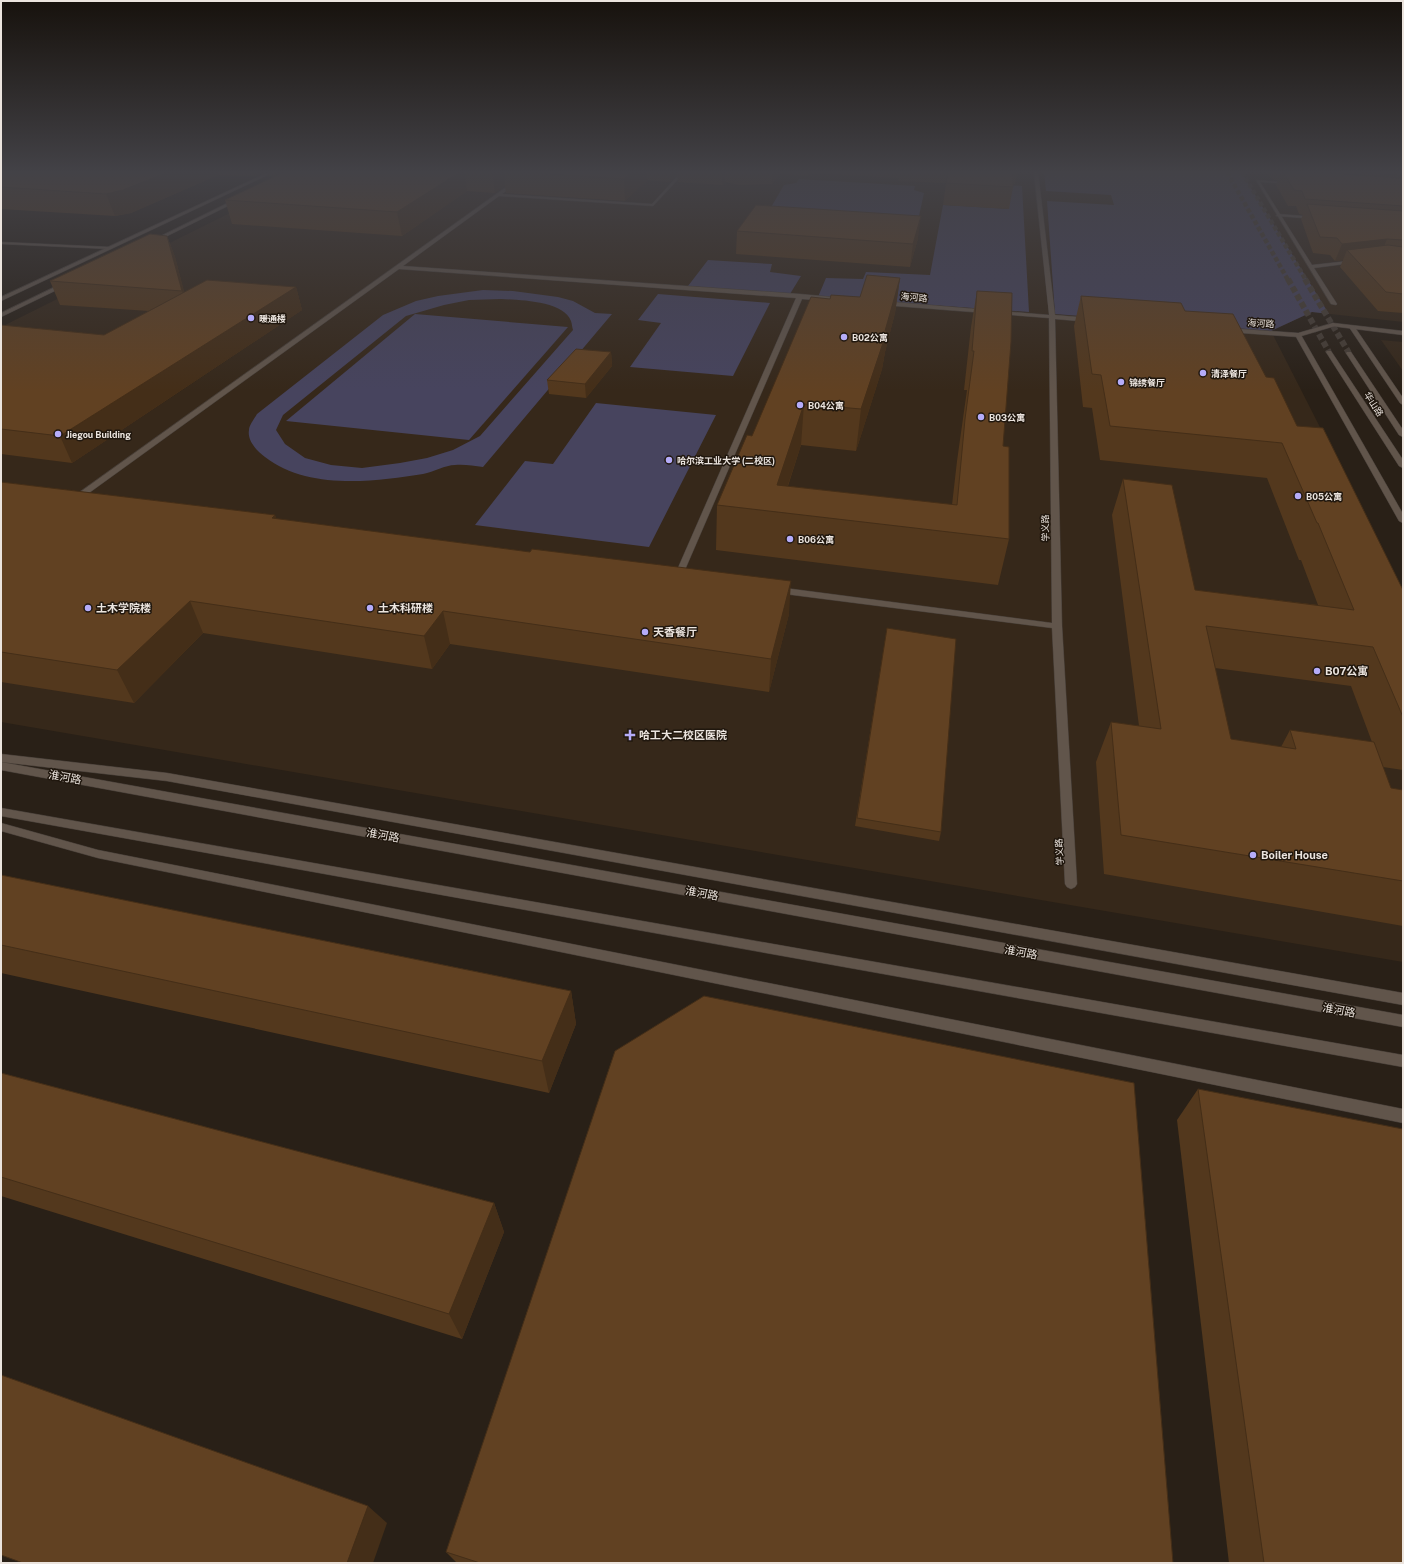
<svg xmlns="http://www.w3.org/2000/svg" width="1404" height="1564" font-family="'Public Sans','Noto Sans SC',sans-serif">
<rect width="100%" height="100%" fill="#292017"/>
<g fill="#36281a">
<path d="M312,172H1403V322L1312,312L1271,331L1403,590V962L1,722V327Z"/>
<path d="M1381,340L1403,342V371Z"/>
</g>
<g fill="#47445e" fill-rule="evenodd">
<path d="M1044,172H1241L1329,314L1312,312L1271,331L1055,314L1047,201L1114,205L1111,195L1046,191Z"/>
<path d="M799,179L915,186L914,190L924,193L917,225L766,216L784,185L796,183Z"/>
<path d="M947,181L1022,186L1029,312L818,297L826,278L863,279L866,272L930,275L943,205L1009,209Z"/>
<path d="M708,260L772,264L770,272L801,276L790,294L688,286Z"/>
<path d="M483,290L513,291L558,297L573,301L595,313L612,314L483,467C474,466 464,464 455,465C445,465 434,472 423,474C374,482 307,490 265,457C257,451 247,441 249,430C249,425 255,418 257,414L383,315L416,301L438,296ZM501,299C519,300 564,301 571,321C572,324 572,327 573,330L480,436L453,450L427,458L400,463L362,468L331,465L305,458L285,444L276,430L283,415L406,316L444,305L469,300Z"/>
<path d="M658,294L770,303L733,376L630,367L661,323L638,320Z"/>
<path d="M415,314L568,327L469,440L286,421Z"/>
<path d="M596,403L716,415L649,547L475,525L525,461L553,464Z"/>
</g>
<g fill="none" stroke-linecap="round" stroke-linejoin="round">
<g stroke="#463d35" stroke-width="4.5" stroke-dasharray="4.5 2.5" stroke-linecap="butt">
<path d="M1227,172L1288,280"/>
<path d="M1242,172L1306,280"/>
</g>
<g stroke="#463d35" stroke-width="6" stroke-dasharray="6 3" stroke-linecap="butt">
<path d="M1288,279L1329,352"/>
<path d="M1305,279L1349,353"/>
</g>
<g stroke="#463e38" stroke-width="1">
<g id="service">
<path d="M1278,214L1317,217L1319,218L1317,219L1276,216Z"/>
<path d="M1,242L110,247L112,248L110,249L1,244Z"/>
</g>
</g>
<g stroke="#463e38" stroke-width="1">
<g id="minor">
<path d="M527,172H532L502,194L652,204L681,172H685L653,206L499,196L403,266L800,294L843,298L846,300L843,302L802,299L681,579L678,580L674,577L796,298L399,269L82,498V502L73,501V497Z"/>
<path d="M1034,172H1038L1055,315L1090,318L1093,320L1090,322L1055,319L1062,626L1077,884L1075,887L1071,889L1067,887L1065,884L1052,628L777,593L773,590L777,587L1052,623L1049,318L882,305L879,303L882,301L1049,315Z"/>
<path d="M1256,180L1293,183L1291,184L1260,182L1312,265L1357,260L1360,262L1314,268L1337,304L1336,305L1331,304Z"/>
<path d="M1333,323L1335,324V326L1298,337L1227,332L1224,330L1227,328L1298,333Z"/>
</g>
</g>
<g stroke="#463e38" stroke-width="1">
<g id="tertiary">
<path d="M1333,323L1403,331V335L1331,326V324Z"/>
<path d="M1,754L167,773L1403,993V1005L167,781L1,762Z"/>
<path d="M1,823L98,850L1403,1109V1123L98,858L1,831Z"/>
</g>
</g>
<g stroke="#463e38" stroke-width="1">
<g id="secondary">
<path d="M269,172H274L1,301V297Z"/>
<path d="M238,198L242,199L153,243L149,242Z"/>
<path d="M65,282L67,283V285L1,317V313Z"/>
<path d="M1350,326H1354L1403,398V405L1400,403L1349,327Z"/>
<path d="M1296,334L1301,335L1403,514V523L1399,521L1295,335Z"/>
<path d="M1327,351H1331L1403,460V468L1399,466L1326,352Z"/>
<path d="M1347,352H1351L1403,430V437L1399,435L1346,353Z"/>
<path d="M1,762L1403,1015V1027L1,770Z"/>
<path d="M1,808L1403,1055V1067L1,816Z"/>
</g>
</g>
<use href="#service" fill="#61554b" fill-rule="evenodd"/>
<use href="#minor" fill="#61554b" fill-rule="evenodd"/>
<use href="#tertiary" fill="#61554b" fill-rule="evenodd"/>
<use href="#secondary" fill="#61554b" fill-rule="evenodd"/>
</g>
<g fill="#53381d" fill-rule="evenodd">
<path d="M1,172H266L256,176L218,175L131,213L115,216L1,209Z"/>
<path d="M267,172H1017L1015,184H1013V187L1009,209L943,205L946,183L898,181L899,178L811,173L809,176L779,174L772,184L739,185L725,182L722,185L678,182L677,174L670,182L647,180L625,201L506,193L505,186L495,193L467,191L402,236L232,224L225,200L274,177L268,176Z"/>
<path d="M1267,172H1403V313L1378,311L1340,267L1343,260L1335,261L1330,255L1313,253L1301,219L1303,215L1299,214L1296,206H1288L1276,185L1278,180H1274L1270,177Z"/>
<path d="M737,231L918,238L910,267L736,254Z"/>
<path d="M167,236L175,257L184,292L296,287L302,310L72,463L1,454V325L104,335L149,311L60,305L50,281Z"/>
<path d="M900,278L895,313L885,352L882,369L856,451L801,445L788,486L952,505L957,461L967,390H964L971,327L977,291L1003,446L1009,539L998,585L716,550L717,505L752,436L830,299L860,297Z"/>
<path d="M1081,296L1185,311L1266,377L1297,426L1403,590V770L1383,767L1391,788L1403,790V926L1104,874L1096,762L1111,722L1139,726L1112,515L1123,479L1195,590L1318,605L1301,560H1299L1267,478L1100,460L1092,408L1083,407L1074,326ZM1215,668L1351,686L1372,742L1290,730L1281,747L1231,739Z"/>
<path d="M611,352L612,366L586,398L549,394L547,380Z"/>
<path d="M1,482L275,515L276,519L789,614L769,692L450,644L432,669L203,633L134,703L1,682Z"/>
<path d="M887,628L941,832L939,841L855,826Z"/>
<path d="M1,875L571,991L576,1024L549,1093L1,973Z"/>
<path d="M1,1073L494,1203L504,1232L462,1339L1,1196Z"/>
<path d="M1198,1089L1403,1563H1229L1177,1120Z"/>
<path d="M446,1552L1173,1563H457Z"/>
</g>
<g fill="#442e18">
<path d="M168,172H217L218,175L131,213L115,216L106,194Z"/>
<path d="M255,172H266L256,176Z"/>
<path d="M278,172H288L279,177Z"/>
<path d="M460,172H465L467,191L402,236L397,212Z"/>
<path d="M492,172H504L505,186L495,193Z"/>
<path d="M631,172H646L647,180L625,201L624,179Z"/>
<path d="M670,172H677V174L670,182Z"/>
<path d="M722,172H725V182L722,185Z"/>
<path d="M772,172H779V174L772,184Z"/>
<path d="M921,216L918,238L910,267L913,244Z"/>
<path d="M167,236L175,257L190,314L182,291Z"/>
<path d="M1387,239L1380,256L1347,250L1343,260L1335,261L1342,244Z"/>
<path d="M900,278L895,313L885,352L882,369L856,451L861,409Z"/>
<path d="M296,287L302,310L72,463L60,436Z"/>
<path d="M611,352L612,366L586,398L585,384Z"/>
<path d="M804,404L801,445L779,512L777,485Z"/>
<path d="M275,515L285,546L272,518Z"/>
<path d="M791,581L789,614L769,692L771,659Z"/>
<path d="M190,601L203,633L134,703L117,670Z"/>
<path d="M443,611L450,644L432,669L424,636Z"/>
<path d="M571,991L576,1024L549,1093L542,1061Z"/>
<path d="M494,1203L504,1232L462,1339L449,1314Z"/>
<path d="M368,1506L387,1523L373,1563H347Z"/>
</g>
<g fill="#614122" stroke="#442e18">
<path d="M1,172H168L123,190L106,194L1,187Z"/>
<path d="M284,172H460L397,212L225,200Z"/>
<path d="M521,172H631L624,179Z"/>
<path d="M948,172H1013V187L946,183Z"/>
<path d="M1283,172H1314L1402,178L1403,179V206L1305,199L1302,191L1294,190Z"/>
<path d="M1359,172H1394L1396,175Z"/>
<path d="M1307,204L1403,211V240L1387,239L1342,244L1337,238L1320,237Z"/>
<path d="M756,205L921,216L913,244L737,231Z"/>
<path d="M150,234L167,236L182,291L50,281Z"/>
<path d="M1388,245L1403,247V294L1386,292L1347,250Z"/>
<path d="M867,275L900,278L885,331H887L861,409L804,404L777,485L957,505L965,419L974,351H972L977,291L1012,293L1011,342L1003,446L1009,447V539L717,505L747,435L752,436L811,297L830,299L831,295L860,297Z"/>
<path d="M207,280L296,287L60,436L1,429V325L104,335Z"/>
<path d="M1081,296L1181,303L1185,311L1233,314L1266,377L1274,378L1297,426L1323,428L1403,590V717L1373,647L1206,626L1231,739L1296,749L1290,730L1374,742L1391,788L1403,790V881L1121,835L1111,722L1161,729L1123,479L1172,485L1195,590L1354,610L1318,523H1317L1282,443L1110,426L1101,375L1092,374Z"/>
<path d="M576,349L611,352L585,384L547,380Z"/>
<path d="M1,482L275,515L272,518L530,552L532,549L791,581L771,659L443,611L424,636L190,601L117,670L1,652Z"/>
<path d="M887,628L956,639L941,832L857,818Z"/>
<path d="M1,875L571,991L542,1061L1,945Z"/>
<path d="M704,996L1134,1083L1173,1563H480L446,1552L615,1051Z"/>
<path d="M1,1073L494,1203L449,1314L1,1177Z"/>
<path d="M1198,1089L1403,1129V1563H1264Z"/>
<path d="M1,1375L368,1506L347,1563H23L1,1555Z"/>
</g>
<linearGradient id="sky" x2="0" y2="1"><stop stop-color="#17120d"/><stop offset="0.44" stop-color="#434247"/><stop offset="1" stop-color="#434247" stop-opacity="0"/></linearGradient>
<rect width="1404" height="391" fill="url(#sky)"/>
<g fill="#b5acf9" stroke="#20170e" stroke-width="1.5">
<circle cx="251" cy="318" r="4"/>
<circle cx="844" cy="337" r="4"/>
<circle cx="1203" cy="373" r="4"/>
<circle cx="1121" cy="382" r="4"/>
<circle cx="800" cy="405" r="4"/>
<circle cx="981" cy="417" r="4"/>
<circle cx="58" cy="434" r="4"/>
<circle cx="669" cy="460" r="4"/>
<circle cx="1298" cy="496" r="4"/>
<circle cx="790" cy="539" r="4"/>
<circle cx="88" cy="608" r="4"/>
<circle cx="370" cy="608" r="4"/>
<circle cx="645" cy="632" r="4"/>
<circle cx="1317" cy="671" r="4"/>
<path d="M628 729h4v4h4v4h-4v4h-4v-4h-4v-4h4z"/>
<circle cx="1253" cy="855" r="4"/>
</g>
<g text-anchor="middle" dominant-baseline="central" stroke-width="3" stroke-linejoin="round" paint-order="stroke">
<g font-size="9" fill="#ebe4de" stroke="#20170e">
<text transform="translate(914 297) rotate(5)">海河路</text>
<text transform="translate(1261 323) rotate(4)">海河路</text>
<text transform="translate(1374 404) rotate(57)">华山路</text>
<text transform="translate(1045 528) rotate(-91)">学义路</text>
<text transform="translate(1059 852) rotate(-93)">学义路</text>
</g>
<g font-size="9" font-weight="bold" fill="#ebe4de" stroke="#20170e" text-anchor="start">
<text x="259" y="318">暖通楼</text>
<text x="852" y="337">B02公寓</text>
<text x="1211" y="373">清泽餐厅</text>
<text x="1129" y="382">锦绣餐厅</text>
<text x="808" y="405">B04公寓</text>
<text x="989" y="417">B03公寓</text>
<text x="66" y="434">Jiegou Building</text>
<text x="677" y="460">哈尔滨工业大学 (二校区)</text>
<text x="1306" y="496">B05公寓</text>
<text x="798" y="539">B06公寓</text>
</g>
<g font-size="11" font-weight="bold" fill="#ebe4de" stroke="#20170e" text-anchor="start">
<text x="96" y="608">土木学院楼</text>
<text x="378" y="608">土木科研楼</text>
<text x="653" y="632">天香餐厅</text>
<text x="1325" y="671">B07公寓</text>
<text x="639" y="735">哈工大二校区医院</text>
<text x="1261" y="855">Boiler House</text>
</g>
<g font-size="11" fill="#ebe4de" stroke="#20170e">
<text transform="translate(65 777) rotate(10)">淮河路</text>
<text transform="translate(383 835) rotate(10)">淮河路</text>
<text transform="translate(702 893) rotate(10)">淮河路</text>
<text transform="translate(1021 952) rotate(10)">淮河路</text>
<text transform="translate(1339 1010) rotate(10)">淮河路</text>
</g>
</g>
<rect width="1404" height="1564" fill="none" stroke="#ebe4de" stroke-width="4"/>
</svg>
